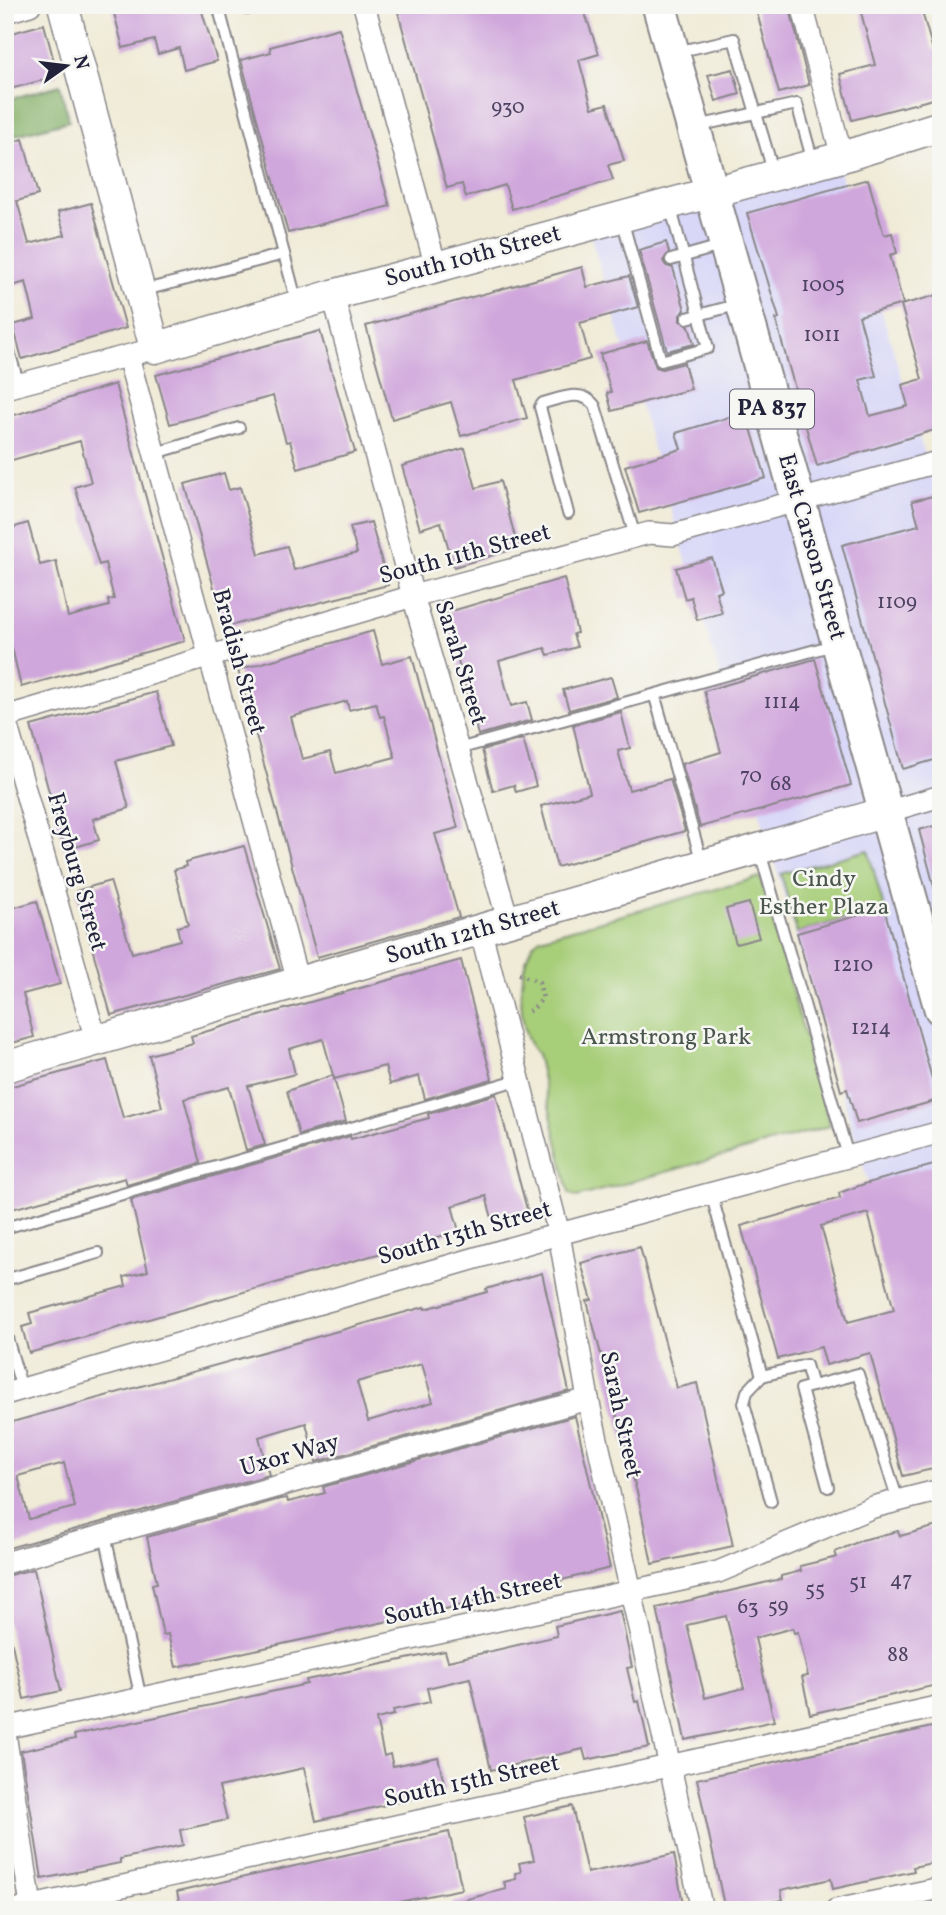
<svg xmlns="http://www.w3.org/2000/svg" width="946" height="1915" font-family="Vollkorn,serif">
<rect width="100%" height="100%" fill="#f6f6f2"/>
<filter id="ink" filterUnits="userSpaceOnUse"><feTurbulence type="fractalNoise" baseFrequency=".0143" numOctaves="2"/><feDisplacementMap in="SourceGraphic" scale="14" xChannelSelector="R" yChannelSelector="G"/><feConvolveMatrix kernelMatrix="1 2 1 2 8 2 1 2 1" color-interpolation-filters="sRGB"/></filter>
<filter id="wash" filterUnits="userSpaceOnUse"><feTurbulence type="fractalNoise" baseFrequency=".00686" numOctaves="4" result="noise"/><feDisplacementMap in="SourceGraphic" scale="28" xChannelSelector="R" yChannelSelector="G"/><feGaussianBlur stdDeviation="1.57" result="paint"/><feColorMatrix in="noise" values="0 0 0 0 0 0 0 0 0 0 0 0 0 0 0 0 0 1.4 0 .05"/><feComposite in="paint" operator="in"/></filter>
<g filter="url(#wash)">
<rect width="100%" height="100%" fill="#f0ebd7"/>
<path fill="#d8d7f8" d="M831,142L941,510V1431L588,226Z"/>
<g fill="#a7ce79" stroke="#64785a" stroke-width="2">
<path d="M868,850L884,908L797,933L781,874Z"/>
<path d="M760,877L830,1126L577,1197L569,1193L537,1054C516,1037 515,953 540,938Z"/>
</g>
<path fill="#85b169" stroke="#546a52" stroke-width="2" d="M5,82L10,99L60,85L69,121L5,138Z"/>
<g id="blocks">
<g fill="#d0a7dc" fill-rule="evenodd">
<path d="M112,5H200L217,61L184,70L179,48L158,54L154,40L123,48Z"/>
<path d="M396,5H582L599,54L579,60L592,108L607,104L624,161L608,165L613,180L512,209L505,185L466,197L462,184L447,188Z"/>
<path d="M771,5H789L809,85L779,93L756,9Z"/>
<path d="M859,5H920L933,50L941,48V97L852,120L840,74L875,65Z"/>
<path d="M44,24L58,76L10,89L5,73V35Z"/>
<path d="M339,28L390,206L288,233L241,60L271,52L270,47Z"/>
<path d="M733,69L740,94L716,101L708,75Z"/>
<path d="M23,139L38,195L17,201L29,244L65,235L58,212L91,203L126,328L22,359L13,325L35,319L26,282L5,288V144Z"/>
<path d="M868,179L884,235L892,233L897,253L890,255L903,304L859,316L876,376L860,380L870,416L908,406L902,385L922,379L901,305L941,294V428L817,466L781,339L776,319L779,318L747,213Z"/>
<path d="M666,242L669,252L663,261L666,266L673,268L685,310L680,315V321L689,326L694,344L667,351L639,250Z"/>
<path d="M582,267L587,287L629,276L638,307L580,323L590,359L516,380L527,418L461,436L451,402L392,419L366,326Z"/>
<path d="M320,331L355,452L298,469L290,441L286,442L273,396L170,424L156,375Z"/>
<path d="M647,341L656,367L662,369L684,363L691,389L612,411L607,393L611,392L600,354Z"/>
<path d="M115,384L185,641L21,687L5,617V530L28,523L40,565L56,561L68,617L109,606L108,600L114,599L105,563L99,565L75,487L91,482L80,441L5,462V418Z"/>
<path d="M746,412L766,478L639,513L625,466L681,449L676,433Z"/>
<path d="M465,448L476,488L500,481L518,548L454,567L441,522L420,529L402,466Z"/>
<path d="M224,473L229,490L240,487L259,554L287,546L294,570L357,553L350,527L371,522L388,585L225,627L185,484Z"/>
<path d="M941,494V758L903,769L842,545L919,525L912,501Z"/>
<path d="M712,558L722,590L716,592L722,613L697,620L691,597L685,599L676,568Z"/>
<path d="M564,578L577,633L573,634L577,647L548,655L545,648L499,661L511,706L527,702L532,720L478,735L445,613Z"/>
<path d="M373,631L382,664L412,656L458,828L435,834L459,917L317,957L238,670ZM347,701L349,710L376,703L380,717L384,716L395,757L336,773L330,752L302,759L291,717Z"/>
<path d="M815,659L851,785L700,827L682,764L721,752L704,691Z"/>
<path d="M611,677L617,697L569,710L563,690Z"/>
<path d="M156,692L171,746L116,761L129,808L93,819L99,840L65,850L31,726Z"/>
<path d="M621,712L630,748L618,751L629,790L670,779L685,831L557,867L541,806L590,793L573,725Z"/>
<path d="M523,739L536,786L516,792L514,785L493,791L482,750Z"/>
<path d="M941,824V889L935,890L919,830Z"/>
<path d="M244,846L280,969L111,1015L76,891L110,881L132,953L180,940L177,927L188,924L174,870L186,866L185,862Z"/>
<path d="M37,901L60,984L23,994L34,1037L5,1045V910Z"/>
<path d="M749,903L759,938L736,944L726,909Z"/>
<path d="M884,908L938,1100L857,1123L847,1089L841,1091L797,933Z"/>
<path d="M461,960L492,1079L425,1099L419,1076L390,1084L385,1066L334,1079L323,1039L289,1049L295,1074L248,1086L265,1145L246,1150L229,1087L184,1099L201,1163L127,1185L125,1178L5,1211V1088L107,1060L123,1118L162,1107L149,1055L193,1043L191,1036L242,1021Z"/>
<path d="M333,1075L346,1121L299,1135L287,1091Z"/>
<path d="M496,1094L528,1213L493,1222L486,1196L452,1206L459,1231L29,1353L22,1327L32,1324L29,1313L126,1286L124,1277L148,1271L131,1200L350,1136L351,1139L429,1118L428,1114Z"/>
<path d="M941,1163V1467L903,1476L870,1353L826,1365L821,1347L778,1359L741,1226L840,1198L839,1193L864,1184ZM868,1213L894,1310L848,1322L821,1226Z"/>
<path d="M640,1247L677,1388L697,1383L733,1546L652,1564L638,1496L587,1301L592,1300L581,1263Z"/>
<path d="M542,1273L569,1391L316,1462L306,1423L259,1437L269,1475L5,1549V1424L424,1307L425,1309L487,1292L486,1289ZM422,1364L433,1402L368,1421L357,1382ZM64,1463L75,1507L29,1519L18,1476Z"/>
<path d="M575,1416L610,1568L454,1607L176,1667L168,1634L163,1635L152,1584L157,1583L147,1537L280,1499L287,1498L288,1502L325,1493L323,1487Z"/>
<path d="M941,1525V1684L810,1714L802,1677L808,1676L798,1632L794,1633L793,1628L755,1638L774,1721L685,1740L657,1608L781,1579V1576L801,1571L800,1566L837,1557L835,1552L862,1540L898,1531L900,1536ZM726,1616L744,1688L705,1698L687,1625Z"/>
<path d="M34,1569L61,1691L24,1699L5,1612V1576Z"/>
<path d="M620,1611L632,1667L627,1668L635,1702L639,1701L649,1747L586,1760L583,1749L491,1770L470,1678L427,1688L430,1702L393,1710L394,1715L376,1719L384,1756L390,1754L393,1766L438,1757L446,1791L316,1821L304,1768L219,1787L227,1820L180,1830L183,1845L120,1859V1863L42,1879L21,1751L75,1739L74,1735L307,1684L306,1680L445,1651L448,1661L557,1636L555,1626Z"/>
<path d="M941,1725V1861L913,1867L914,1871L833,1889L831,1879L781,1890L783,1900L725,1910L697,1779Z"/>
<path d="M572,1806L587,1873L674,1854L684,1910H453L452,1903L506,1889L504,1882L516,1879L515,1873L521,1872L519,1863L534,1860L524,1817Z"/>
<path d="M449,1832L462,1889L389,1904V1910H181L177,1892Z"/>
</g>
</g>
</g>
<g filter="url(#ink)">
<use href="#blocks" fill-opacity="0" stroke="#898689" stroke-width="2"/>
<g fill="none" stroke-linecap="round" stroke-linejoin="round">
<g stroke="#898689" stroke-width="14">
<g id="lane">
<path d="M218,5L297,303"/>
<path d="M247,9L261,5"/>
<path d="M676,52L734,39L774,174"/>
<path d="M697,126L797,104L813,162"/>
<path d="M622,219L661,361L708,348L670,205"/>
<path d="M671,260L724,245"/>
<path d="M141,291L284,254"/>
<path d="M687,318L740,304"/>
<path d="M5,338L19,385"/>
<path d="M156,453L239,428"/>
<path d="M568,513L540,407L543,403C562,398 582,388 595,406L635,536"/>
<path d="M655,697L702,863"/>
<path d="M458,749L837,644"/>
<path d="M760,852L848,1156"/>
<path d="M711,1193L762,1376L806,1365L812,1386"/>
<path d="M5,1228L517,1080"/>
<path d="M5,1280L98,1253"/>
<path d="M5,1331L22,1389"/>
<path d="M762,1376L747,1392L744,1403L771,1501"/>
<path d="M828,1487L801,1389L858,1374L898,1501"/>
<path d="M105,1535L141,1699"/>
</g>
</g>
<g stroke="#898689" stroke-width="24">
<g id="street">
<path d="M364,5L436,267"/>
<path d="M802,5L842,157"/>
<path d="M6,12L30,5"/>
<path d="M333,295L413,596L509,923"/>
<path d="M128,356L298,982"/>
<path d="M5,388L142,352"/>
<path d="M5,717L413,596L649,533L673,535L941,461"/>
<path d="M5,719L96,1040"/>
<path d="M886,812L941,796"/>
<path d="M481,932L559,1234L588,1399L702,1910"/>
<path d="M5,1394L559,1234L941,1132"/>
<path d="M5,1563L588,1399"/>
<path d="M5,1728L718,1572L873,1507L941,1490"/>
<path d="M5,1733L31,1906"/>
<path d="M14,1910L941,1706"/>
<path d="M836,1910L941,1888"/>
</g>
</g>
<g stroke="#898689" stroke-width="33">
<g id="secondary">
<path d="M63,5L155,348L333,295L842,157L941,126"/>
<path d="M5,1067L886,812"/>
</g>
</g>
<g stroke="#898689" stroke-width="37">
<path id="primary" d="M659,5L941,1008"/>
</g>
<path stroke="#898689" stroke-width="4.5" stroke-dasharray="2 5" stroke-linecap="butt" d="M519,974L539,982L543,998L533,1009L524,1013"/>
<use href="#lane" stroke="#fff" stroke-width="10"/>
<use href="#street" stroke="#fff" stroke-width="21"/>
<use href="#secondary" stroke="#fff" stroke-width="30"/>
<use href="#primary" stroke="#fff" stroke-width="33"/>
</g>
</g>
<g text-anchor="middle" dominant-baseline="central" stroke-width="5" stroke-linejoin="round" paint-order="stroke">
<g font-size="21" fill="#4e4363">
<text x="508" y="107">930</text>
<text x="823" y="285">1005</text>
<text x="822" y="335">1011</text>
<text x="897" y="602">1109</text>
<text x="782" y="702">1114</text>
<text x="751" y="776">70</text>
<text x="781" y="784">68</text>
<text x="853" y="965">1210</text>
<text x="871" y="1028">1214</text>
<text x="901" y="1580">47</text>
<text x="858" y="1582">51</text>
<text x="815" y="1589">55</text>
<text x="778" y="1606">59</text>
<text x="748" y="1607">63</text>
<text x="898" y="1655">88</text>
</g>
<rect fill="#f6f6f2" stroke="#626272" stroke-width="2" x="730" y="389.5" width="84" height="39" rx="5"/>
<g font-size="23" font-weight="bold" fill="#22223b">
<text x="772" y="409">PA 837</text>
</g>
<g font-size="24" fill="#22223b" stroke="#f6f6f2">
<text transform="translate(473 257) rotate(-15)">South 10th Street</text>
<text transform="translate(811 547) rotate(74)">East Carson Street</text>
<text transform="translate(465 555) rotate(-15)">South 11th Street</text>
<text transform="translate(238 662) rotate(75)">Bradish Street</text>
<text transform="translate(460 663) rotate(73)">Sarah Street</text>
<text transform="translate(76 872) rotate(74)">Freyburg Street</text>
<text transform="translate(473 933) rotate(-16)">South 12th Street</text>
<text transform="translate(465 1234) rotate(-16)">South 13th Street</text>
<text transform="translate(620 1415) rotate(78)">Sarah Street</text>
<text transform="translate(290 1456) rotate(-16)">Uxor Way</text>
<text transform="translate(473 1600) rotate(-12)">South 14th Street</text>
<text transform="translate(472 1782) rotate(-12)">South 15th Street</text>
</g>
<g font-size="24" fill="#4a564e" stroke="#f6f6f2">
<text x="824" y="880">Cindy<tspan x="824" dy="28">Esther Plaza</tspan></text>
<text x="666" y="1038">Armstrong Park</text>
</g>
</g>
<rect width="946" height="1915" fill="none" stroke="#f6f6f2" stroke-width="28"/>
<g transform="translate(66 66) rotate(76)" stroke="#f6f6f2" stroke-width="5" paint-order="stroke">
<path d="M0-5L12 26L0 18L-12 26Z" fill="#22223b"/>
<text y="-10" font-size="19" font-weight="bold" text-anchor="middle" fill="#22223b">N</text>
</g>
</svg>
